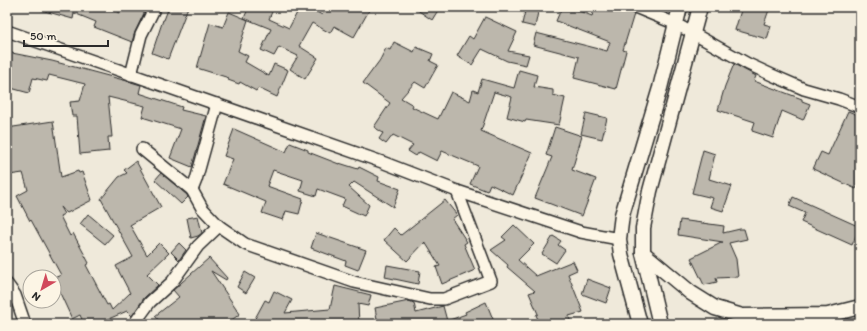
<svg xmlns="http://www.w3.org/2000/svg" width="867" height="331" font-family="Itim,sans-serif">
<rect width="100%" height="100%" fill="#efe9da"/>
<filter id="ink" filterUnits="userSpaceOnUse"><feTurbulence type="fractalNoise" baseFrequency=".025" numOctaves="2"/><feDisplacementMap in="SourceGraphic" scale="8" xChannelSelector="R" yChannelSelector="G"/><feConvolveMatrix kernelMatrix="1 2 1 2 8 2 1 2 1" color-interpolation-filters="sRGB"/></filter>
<g filter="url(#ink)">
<g fill="#bcb7ac" stroke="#2b2b2b">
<path d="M42,7H106L119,13L121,7H147L135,32L132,42L94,27L96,22L74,13L73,19L41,10Z"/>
<path d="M169,7H188L168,59L152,53L163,20H164Z"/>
<path d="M249,7H274L269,19L289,28L300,7H308L322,15L325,7H371L354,37L334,26L330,33L312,23L299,46L318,58L305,79L290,69L298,56L279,47L274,56L261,50L271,29L244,18Z"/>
<path d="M413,7H440L432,20Z"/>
<path d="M526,7H539L535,27L522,24Z"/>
<path d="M562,7H569L592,16L595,7H628L630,12L634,14L623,50L626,51L616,89L574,78L579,57L533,45L536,33L607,51L610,42L556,21Z"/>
<path d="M742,7H770L764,24L771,26L767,39L735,30Z"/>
<path d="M229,12L248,20L238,51L248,56L245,62L269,76L274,64L288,70L277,97L258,88L256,91L240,82L239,84L228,80L229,78L197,68L210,23L223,27Z"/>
<path d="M485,17L517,32L508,51L529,55L526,65L507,61L482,49L472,65L457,56L469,36L473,39Z"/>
<path d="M394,42L414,52L416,47L433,54L430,61L438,65L425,88L415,82L401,98L413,105L412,107L438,119L451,92L470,101L473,90L478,92L482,79L514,88L519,70L537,75L534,87L553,90V95L565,98L559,125L526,120L525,122L507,117L512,97L494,92L481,131L532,153L513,195L490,184L487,191L470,184L478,166L442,151L437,161L419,152L416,156L408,151L413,145L393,135L386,144L379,139L383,133L374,127L390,103L363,83L380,60L386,48L390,50Z"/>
<path d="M7,52L52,61L131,82L141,85L139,93L182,107L181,110L206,116L192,167L170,158L181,129L142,117L145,106L108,97L112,137H108L109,151L80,154L77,116H72L70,102L80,101L85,84L49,75L47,81L33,78L29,93L7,87Z"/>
<path d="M734,64L756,76L754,81L802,99V101L810,104L803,120L782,111L773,138L752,131L755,122L718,110L725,86Z"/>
<path d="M848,111L860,116V181L856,189L813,169L821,152L828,155Z"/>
<path d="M586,113L607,118L602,139L581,134Z"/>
<path d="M53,121L61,177L78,171L79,173L82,172L92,200L67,213L60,207L64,214L60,216L70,236L73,233L89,263L86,265L107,305L109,304L112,310L130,293L116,266L133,257L101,199L119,177L127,173L124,170L136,161L161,207L130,225L147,255L159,243L169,253L147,274L158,285L144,298L132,316L127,311L97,324H84L80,315L72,319L54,280V278L61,275L31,220L30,221L17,196L28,190L23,173L9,175L7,161V128Z"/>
<path d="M555,127L582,136L572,170L596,179L582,216L535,198L552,157L546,155Z"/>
<path d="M234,129L286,152L290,143L308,150V152L339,164V163L358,169L359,167L379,177L378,181L400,189L393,207L354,182L349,187L369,205L364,216L342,206L345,199L318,189L316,196L300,191L303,180L273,170L267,186L303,199L299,214L286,211L283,220L262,213L266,202L223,184L233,159L224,156Z"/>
<path d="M703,150L715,154L709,179L732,186L723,211L710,207L713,198L692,193Z"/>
<path d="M161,173L187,195L188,197L181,204L155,180Z"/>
<path d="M793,197L860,227L852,245L801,222L805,213L789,206Z"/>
<path d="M445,200L457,215L452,219L467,242L464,244L475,270L442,284L436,267L440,266L425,242L407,261L384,240L394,228L401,235Z"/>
<path d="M88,214L113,235L105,244L80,224Z"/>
<path d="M198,216L202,233L198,236L191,238L187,218Z"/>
<path d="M680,220L724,226L723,233L740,229H744L747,239L729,243L736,259L738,277L716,278L717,282L704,285L691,258L723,242L678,235Z"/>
<path d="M514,225L534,244L518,260L536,276L573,261L577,270L568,274L583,312L569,316L571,324H540L536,315L538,314L529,293L535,291L507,267L508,265L491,250L506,240L502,237Z"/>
<path d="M316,233L366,250L358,270L345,265L346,261L311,248Z"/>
<path d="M553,236L561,241L558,245L565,250L556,263L542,254Z"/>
<path d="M179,243L186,250L179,260L171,252Z"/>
<path d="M209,258L227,278L226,280L211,271L240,314L226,324H162L155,316L179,297L173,290Z"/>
<path d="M387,265L420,271L418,284L385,277Z"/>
<path d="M245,272L255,278L246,293L237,287Z"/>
<path d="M587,279L611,288L606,303L582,294Z"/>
<path d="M335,286L371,295L368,306L358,304L359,324H252L265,300L269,302L274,291L292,300L285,313L330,309Z"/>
<path d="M409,301L414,303L416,313L443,306L447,321L466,314L465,312L486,302L495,324H378L375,308Z"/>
</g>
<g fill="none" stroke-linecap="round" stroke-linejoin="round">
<g stroke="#2b2b2b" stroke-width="14">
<g id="minor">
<path d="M635,7L676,24L748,64L772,75L804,89L839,99L860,107"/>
<path d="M7,31L382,162L457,191L581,232L619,239"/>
<path d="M131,75L141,35L155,7"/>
<path d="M217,104L196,180L192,190L202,208L219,226L245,244L354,282L430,299H444L491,281L457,191"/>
<path d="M142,149L192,190"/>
<path d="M7,284L15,295L25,324"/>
<path d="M134,324L150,302L172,282L198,246L219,226"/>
</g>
</g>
<g stroke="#2b2b2b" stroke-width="17">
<g id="major">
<path d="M643,253L691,293L715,308L742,316L828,315L860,307"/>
<path d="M640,324L621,254L619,239L622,215L660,88L680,7"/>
<path d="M660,324L643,253V228L650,191L700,7"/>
</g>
</g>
<use href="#minor" stroke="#fcf5e5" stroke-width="11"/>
<use href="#major" stroke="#fcf5e5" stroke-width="14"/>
</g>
</g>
<rect width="867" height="331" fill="none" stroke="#fcf5e5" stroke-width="24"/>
<rect x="12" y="12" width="843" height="307" fill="none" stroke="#2b2b2b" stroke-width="1.5" filter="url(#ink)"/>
<g transform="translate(42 289) rotate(218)"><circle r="19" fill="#fcf5e5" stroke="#a8a49b"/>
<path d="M0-3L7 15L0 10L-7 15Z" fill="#d1495b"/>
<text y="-6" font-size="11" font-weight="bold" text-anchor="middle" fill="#2b2b2b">N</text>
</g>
<path d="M24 40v6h84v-6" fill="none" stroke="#2b2b2b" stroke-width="2"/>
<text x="30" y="40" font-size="12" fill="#2b2b2b" stroke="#fcf5e5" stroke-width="3" paint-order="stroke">50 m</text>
</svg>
